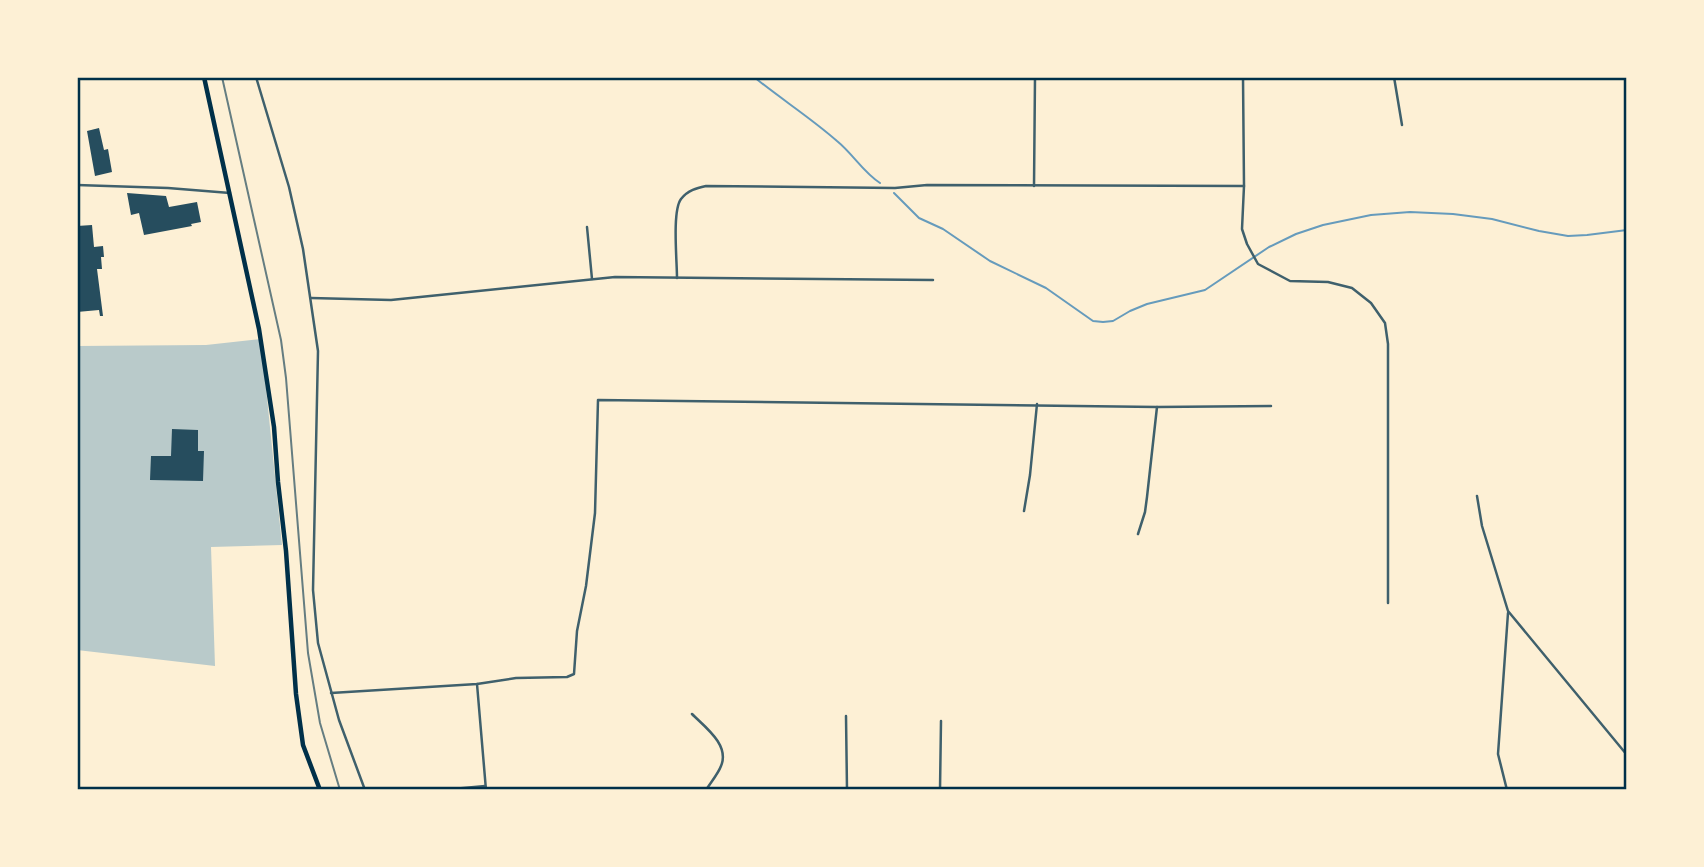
<svg xmlns="http://www.w3.org/2000/svg" width="1704" height="867" font-family="Helvetica,sans-serif">
<rect width="100%" height="100%" fill="#fdf0d5"/>
<path fill="#b9caca" d="M261,339L282,545L211,547L215,666L77,650V346L206,345Z"/>
<g fill="none" stroke-linecap="round" stroke-linejoin="round">
<g stroke="#669bbc" stroke-width="2">
<path d="M754,77C781,99 811,118 837,141C853,154 863,172 880,183"/>
<path d="M894,193L919,218L943,229L990,261L1046,288L1093,321L1103,322L1113,321L1130,311L1147,304L1205,290L1269,247L1296,234L1323,225L1371,215L1410,212L1453,214L1492,219L1539,231L1568,236L1587,235L1627,230"/>
</g>
</g>
<g fill="#264d5e">
<path d="M99,128L104,150L108,149L112,172L95,176L87,131Z"/>
<path d="M127,193L166,196L169,207L197,202L201,222L191,224L192,226L144,235L139,213L131,215Z"/>
<path d="M92,225L94,247L103,246L104,257H101L102,269H97L103,316H100L99,310L77,312V226Z"/>
<path d="M172,429L198,430V451H204L203,481L150,480L151,456H171Z"/>
</g>
<g fill="none" stroke-linecap="round" stroke-linejoin="round">
<g stroke="#3f606c" stroke-width="2.5">
<path d="M256,77L289,187L303,249L318,351L313,590L318,643L339,720L365,790"/>
<path d="M1243,77L1244,186L1242,229L1247,244L1258,264L1290,281L1328,282L1352,288L1371,303L1385,323L1388,344V603"/>
<path d="M1394,77L1402,125"/>
<path d="M77,185L168,188L230,193"/>
<path d="M1034,186L1035,77"/>
<path d="M587,227L592,279"/>
<path d="M677,278C677,260 672,211 681,199C688,190 697,188 706,186L895,188L927,185L1244,186"/>
<path d="M311,298L391,300L615,277L933,280"/>
<path d="M1477,496L1482,526L1508,611L1627,755"/>
<path d="M1024,511L1030,475L1037,404"/>
<path d="M1138,534L1145,512L1147,497L1157,407"/>
<path d="M477,684L486,790"/>
<path d="M331,693L477,684L516,678L567,677L574,674L577,631L586,586L595,513L598,400L1157,407L1271,406"/>
<path d="M692,714C705,727 730,745 721,766C718,774 711,782 706,790"/>
<path d="M846,716L847,790"/>
<path d="M442,790L485,786"/>
<path d="M940,790L941,721"/>
<path d="M1507,790L1498,754L1508,613"/>
</g>
<path stroke="#003049" stroke-width="4.5" d="M204,77L259,329L274,427L278,482L286,551L296,694L303,745L320,790"/>
<path stroke="#657d81" stroke-width="2" d="M222,77L281,340L286,378L308,653L320,723L340,790"/>
</g>
<rect width="1704" height="867" fill="none" stroke="#fdf0d5" stroke-width="158"/>
<rect x="79" y="79" width="1546" height="709" fill="none" stroke="#003049" stroke-width="2.5"/>
</svg>
